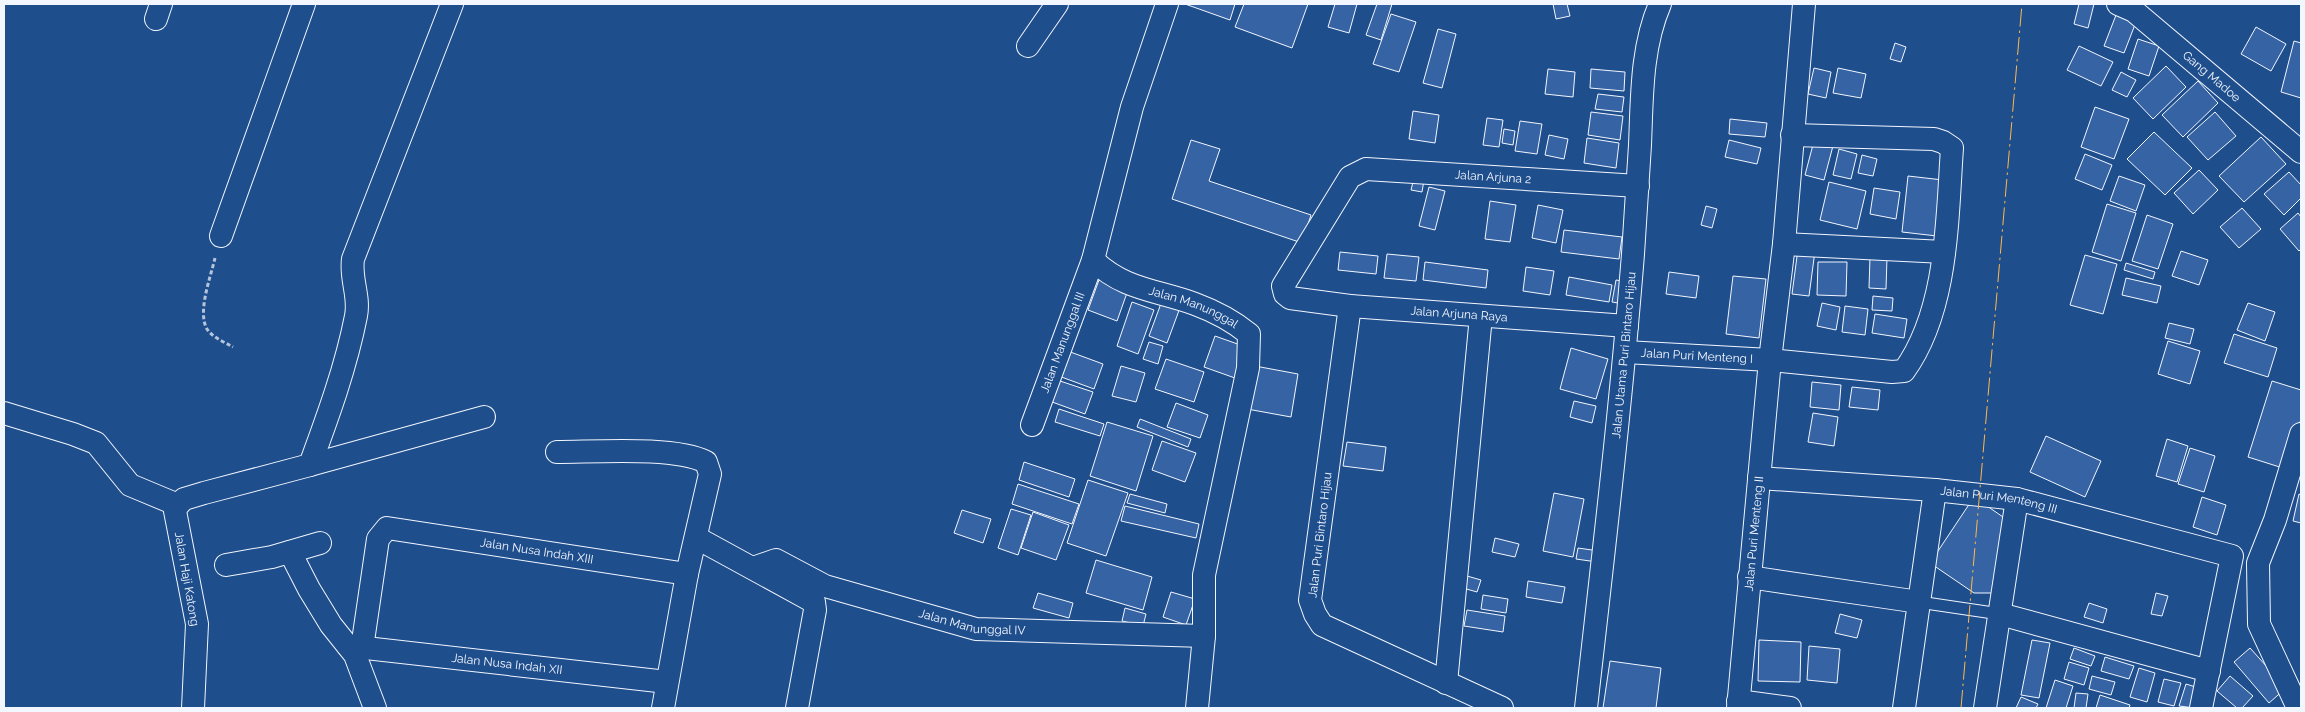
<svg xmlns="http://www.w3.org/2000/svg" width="2305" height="712" font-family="Raleway,sans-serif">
<rect width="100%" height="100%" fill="#1f4e8c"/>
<g fill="#3563a3" stroke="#f2f6ff">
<path d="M1185,4H1235L1230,20Z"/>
<path d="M1244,4H1308L1292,48L1235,27Z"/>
<path d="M1335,4H1357L1349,33L1328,27Z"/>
<path d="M1377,4H1392L1381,40L1366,35Z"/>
<path d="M1553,4H1567L1570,16L1556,19Z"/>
<path d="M2079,4H2094L2088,28L2074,24Z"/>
<path d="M1391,14L1416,22L1399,72L1373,64Z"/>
<path d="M2116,15L2136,22L2124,53L2104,46Z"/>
<path d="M2256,27L2286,44L2271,71L2241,54Z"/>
<path d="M1438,29L1456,34L1442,88L1423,83Z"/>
<path d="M2138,39L2159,46L2149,76L2128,69Z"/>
<path d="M2294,41L2301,43V98L2281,92Z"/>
<path d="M1895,43L1906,47L1901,62L1890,59Z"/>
<path d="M2079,46L2113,62L2101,86L2067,70Z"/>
<path d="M2166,66L2186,87L2153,119L2133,98Z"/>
<path d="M1814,68L1831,72L1826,98L1808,94Z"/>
<path d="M1838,68L1866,74L1861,98L1833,93Z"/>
<path d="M1548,69L1575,72L1573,97L1545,94Z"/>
<path d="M1591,69L1625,72L1624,91L1590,88Z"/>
<path d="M2121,72L2136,80L2127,97L2112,90Z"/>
<path d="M2198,81L2218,103L2183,137L2162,115Z"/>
<path d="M1598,94L1624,97L1622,112L1595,109Z"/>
<path d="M2095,107L2129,119L2114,159L2081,147Z"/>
<path d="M1413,111L1439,115L1435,143L1409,139Z"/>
<path d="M1591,112L1623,116L1620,140L1588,135Z"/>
<path d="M2215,112L2236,136L2208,160L2187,137Z"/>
<path d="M1487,118L1503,120L1499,147L1483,145Z"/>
<path d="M1730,119L1767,123L1765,137L1729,134Z"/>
<path d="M1520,121L1542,124L1537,154L1515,151Z"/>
<path d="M1504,129L1515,131L1513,145L1502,143Z"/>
<path d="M2154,132L2192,168L2165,195L2127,159Z"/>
<path d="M1549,135L1568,139L1564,159L1545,155Z"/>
<path d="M1815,137L1834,142L1824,180L1805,175Z"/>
<path d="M2261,137L2286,164L2244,202L2219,176Z"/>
<path d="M1587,138L1619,143L1616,168L1584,163Z"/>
<path d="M1191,140L1220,149L1209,181L1311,215L1302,243L1172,199Z"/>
<path d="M1729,140L1761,148L1757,164L1725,157Z"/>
<path d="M1839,149L1857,154L1851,179L1833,175Z"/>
<path d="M2085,154L2112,165L2102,190L2075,179Z"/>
<path d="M1862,155L1877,159L1873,176L1858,173Z"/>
<path d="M2199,170L2218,190L2193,214L2174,193Z"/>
<path d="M2289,172L2301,185V198L2284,215L2264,194Z"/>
<path d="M1908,176L1943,180L1937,236L1902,232Z"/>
<path d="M2119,176L2145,185L2136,211L2110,201Z"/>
<path d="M1414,178L1424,180L1422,192L1411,190Z"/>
<path d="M1829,182L1866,191L1857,229L1820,220Z"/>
<path d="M1429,187L1445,191L1435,230L1419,226Z"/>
<path d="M1874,188L1900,192L1896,219L1870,214Z"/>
<path d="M1490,201L1516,205L1510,242L1485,239Z"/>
<path d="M2107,204L2136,213L2121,261L2092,252Z"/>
<path d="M1538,205L1563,210L1556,243L1532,238Z"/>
<path d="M1706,206L1717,209L1712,228L1701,225Z"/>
<path d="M2242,208L2261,229L2239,248L2220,227Z"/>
<path d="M2298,213L2301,217V249L2299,251L2280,229Z"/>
<path d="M2147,215L2173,224L2158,269L2132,261Z"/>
<path d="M1564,230L1622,237L1619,259L1561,252Z"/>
<path d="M1798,249L1815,251L1809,296L1792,294Z"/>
<path d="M2181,251L2208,260L2199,285L2172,276Z"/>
<path d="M1340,252L1378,256L1376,274L1338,270Z"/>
<path d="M1387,254L1419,257L1416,281L1384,278Z"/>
<path d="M2085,255L2117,264L2103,314L2070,305Z"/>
<path d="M1870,257H1887L1886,289L1869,288Z"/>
<path d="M1425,262L1488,270L1486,288L1423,280Z"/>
<path d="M1818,262H1847L1846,296L1817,295Z"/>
<path d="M2126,263L2155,272L2153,279L2124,270Z"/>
<path d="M1526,267L1554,271L1550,295L1523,291Z"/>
<path d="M1669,272L1699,276L1696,298L1666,294Z"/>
<path d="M1733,276L1766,279L1759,338L1726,334Z"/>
<path d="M1569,277L1612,285L1609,302L1566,295Z"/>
<path d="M2126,278L2161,286L2157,303L2122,295Z"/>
<path d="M1099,280L1128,290L1117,321L1088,310Z"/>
<path d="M1616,280L1628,282L1624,304L1612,302Z"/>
<path d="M1873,296L1893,298L1892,311L1872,310Z"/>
<path d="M1163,298L1181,305L1167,343L1149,336Z"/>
<path d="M1132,302L1154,310L1138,354L1117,346Z"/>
<path d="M1822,303L1840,307L1836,330L1817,326Z"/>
<path d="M2248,303L2275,312L2265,341L2237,330Z"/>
<path d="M1845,306L1868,309L1865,335L1842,332Z"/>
<path d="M1875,314L1907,319L1904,338L1872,333Z"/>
<path d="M2169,323L2194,329L2190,344L2165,338Z"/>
<path d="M2234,334L2277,348L2268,377L2224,363Z"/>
<path d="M1215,336L1246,347L1235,378L1204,367Z"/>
<path d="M2168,341L2200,351L2190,384L2158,374Z"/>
<path d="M1149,342L1163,346L1158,364L1143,359Z"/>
<path d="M1571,348L1608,359L1596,399L1560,389Z"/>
<path d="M1065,350L1103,364L1094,389L1056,375Z"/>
<path d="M1166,359L1204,372L1194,402L1155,389Z"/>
<path d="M1121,366L1145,373L1136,402L1112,396Z"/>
<path d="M1255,366L1298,374L1291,417L1247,409Z"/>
<path d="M1051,378L1093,392L1085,414L1044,399Z"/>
<path d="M2272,381L2301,390V419L2286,469L2248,457Z"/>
<path d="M1812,382L1841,385L1839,410L1810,407Z"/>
<path d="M1852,387L1880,390L1878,410L1849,407Z"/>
<path d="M1574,401L1596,406L1592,423L1570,417Z"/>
<path d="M1176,403L1208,415L1200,438L1167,427Z"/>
<path d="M1059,409L1104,424L1100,436L1055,422Z"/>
<path d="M1813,413L1838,417L1834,446L1808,442Z"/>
<path d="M1140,419L1191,439L1188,447L1137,427Z"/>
<path d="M1107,422L1153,436L1136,491L1090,476Z"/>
<path d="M2046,436L2101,461L2085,497L2030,472Z"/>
<path d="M2167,439L2188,446L2177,482L2156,476Z"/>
<path d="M1162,441L1196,453L1185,482L1152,470Z"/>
<path d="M1347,442L1386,447L1383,471L1343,466Z"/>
<path d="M2190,448L2215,456L2204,492L2178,484Z"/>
<path d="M1024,462L1075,479L1069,497L1019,480Z"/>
<path d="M1088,480L1128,493L1106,556L1067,543Z"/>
<path d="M1018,484L1079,504L1072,524L1012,504Z"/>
<path d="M1554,493L1584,499L1573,557L1543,551Z"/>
<path d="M1130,494L1167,504L1165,513L1127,503Z"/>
<path d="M2299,494L2301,495V523L2293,521Z"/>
<path d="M1974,497L2003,517L1993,593H1974L1930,563Z"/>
<path d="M2202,497L2226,505L2217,535L2193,527Z"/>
<path d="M1125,506L1199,524L1196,538L1121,521Z"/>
<path d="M1011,509L1031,515L1018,555L998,548Z"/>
<path d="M962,510L991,519L983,543L954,533Z"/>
<path d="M1033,512L1069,525L1056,560L1021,548Z"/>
<path d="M1495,538L1519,544L1515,557L1492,552Z"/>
<path d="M1578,548L1599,551L1597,562L1576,559Z"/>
<path d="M1096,560L1152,577L1143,610L1086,593Z"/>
<path d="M1467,576L1481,580L1477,592L1463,588Z"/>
<path d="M1528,581L1565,587L1562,603L1526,597Z"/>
<path d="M1171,592L1195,599L1186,625L1163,617Z"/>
<path d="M1038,593L1073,603L1069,618L1033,608Z"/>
<path d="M2156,593L2168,596L2162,616L2151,614Z"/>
<path d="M1483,595L1508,599L1506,613L1481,609Z"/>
<path d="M2089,603L2107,609L2103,623L2084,617Z"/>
<path d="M1125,608L1146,614L1143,626L1122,621Z"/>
<path d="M1467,610L1505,616L1503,632L1464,626Z"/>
<path d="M1840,614L1862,620L1857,638L1835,633Z"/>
<path d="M1759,640L1801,642L1800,682L1758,681Z"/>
<path d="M2032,640L2050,643L2039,698L2021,695Z"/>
<path d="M1809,646L1840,649L1837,683L1807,680Z"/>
<path d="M2074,648L2095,656L2091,666L2070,659Z"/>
<path d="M2250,648L2286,688L2269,703L2234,662Z"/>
<path d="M2105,657L2134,666L2129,679L2101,671Z"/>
<path d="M1610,661L1661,668L1656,708H1603Z"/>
<path d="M2069,662L2089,668L2084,685L2064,679Z"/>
<path d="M2139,668L2155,673L2147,702L2130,697Z"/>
<path d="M2092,676L2115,682L2111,695L2089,689Z"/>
<path d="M2230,676L2253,696L2242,708H2237L2217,691Z"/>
<path d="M2164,679L2181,683L2174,706L2158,702Z"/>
<path d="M2055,680L2073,686L2066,708H2046Z"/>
<path d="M2186,684L2202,689L2195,708L2179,706Z"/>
<path d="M2076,693L2088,694L2086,708H2074Z"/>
<path d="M2100,695L2130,705L2129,708H2096Z"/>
<path d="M2021,697L2038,704L2036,708H2016Z"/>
</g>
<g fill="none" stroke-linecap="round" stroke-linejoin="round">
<g stroke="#f2f6ff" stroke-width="13">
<path id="lane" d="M1919,602L2000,614"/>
</g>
<g stroke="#f2f6ff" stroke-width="24">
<g id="street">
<path id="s1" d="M2118,4L2134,11L2301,152"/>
<path d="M156,19L161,4"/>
<path d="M1028,46L1057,4"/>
<path d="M221,236L304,4"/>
<path d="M1784,244L1944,252"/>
<path id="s2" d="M1093,260C1124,290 1157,290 1195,304C1214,311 1233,321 1249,334L1248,368L1204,575V636L1197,708"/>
<path d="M1350,306L1310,600L1315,614L1322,625L1502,708"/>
<path id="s3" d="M1627,326L1350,306L1290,298L1285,294L1283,286L1350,177L1366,169L1638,186"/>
<path id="s4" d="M1625,352L1770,360L1892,372L1904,371C1948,310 1947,220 1952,148L1943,142L1934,139L1792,135"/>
<path d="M4,413L73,434L96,443L130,485L178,505"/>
<path id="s5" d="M1032,425L1093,260L1132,107L1167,4"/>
<path d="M557,452C595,452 675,446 706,462L710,474L687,574L663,708"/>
<path d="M310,465L484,417"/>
<path id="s6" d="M1759,478L1935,490L2017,499L2232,556L2201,708"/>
<path d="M697,538L814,602L815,610L797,708"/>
<path d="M290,552L309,589L331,625L355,655L375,708"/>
<path d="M226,565L272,557L320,543"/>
<path id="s7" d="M753,568L776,560L825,586L976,629L1204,636"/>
<path d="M1749,577L1919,602"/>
<path d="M2000,614L2209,671"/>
<path id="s8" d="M348,646L667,682"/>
<path id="s9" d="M362,648L378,539L387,528L687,574"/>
<path d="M1446,683L1481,316"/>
<path d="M1738,701L1790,708"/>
<path d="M193,708L197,624L175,511L178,505L184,499L204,493L310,465C328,416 346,367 356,316C360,296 350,279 353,259L452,4"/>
<path id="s10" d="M1586,708C1603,557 1621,406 1633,254C1635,218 1638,181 1640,145C1642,98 1641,48 1660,4"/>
<path id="s11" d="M1738,708L1770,360L1784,244L1804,4"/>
<path d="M1904,708L1935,490"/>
<path d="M1985,708L2017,499"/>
<path d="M2298,708L2259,624L2258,563L2275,520L2301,434"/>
</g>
</g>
<path stroke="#b3c4dc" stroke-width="3" stroke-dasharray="4 2.5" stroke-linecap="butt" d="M215,258C211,276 197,312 207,329C212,337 224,342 233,347"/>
<use href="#lane" stroke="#1f4e8c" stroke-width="11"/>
<use href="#street" stroke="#1f4e8c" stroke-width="22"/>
<path stroke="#ffb74d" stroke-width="1" stroke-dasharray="18 4 2.5 4" stroke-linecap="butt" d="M1961,708L2022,4"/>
</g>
<g text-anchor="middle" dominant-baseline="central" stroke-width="4" stroke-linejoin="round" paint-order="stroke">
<g font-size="12" fill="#f2f6ff" stroke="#1f4e8c">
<text stroke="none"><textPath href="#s1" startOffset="119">Gang Madoe</textPath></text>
<text stroke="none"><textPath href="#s3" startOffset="626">Jalan Arjuna 2</textPath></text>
<text stroke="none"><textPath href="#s2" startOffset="112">Jalan Manunggal</textPath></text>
<text transform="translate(1459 314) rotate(4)">Jalan Arjuna Raya</text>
<text stroke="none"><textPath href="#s5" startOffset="88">Jalan Manunggal III</textPath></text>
<text stroke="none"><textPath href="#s10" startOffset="355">Jalan Utama Puri Bintaro Hijau</textPath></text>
<text stroke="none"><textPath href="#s4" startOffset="72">Jalan Puri Menteng I</textPath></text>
<text stroke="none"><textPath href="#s6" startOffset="241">Jalan Puri Menteng III</textPath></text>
<text stroke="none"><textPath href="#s11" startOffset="175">Jalan Puri Menteng II</textPath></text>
<text transform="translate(1320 535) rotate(-83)">Jalan Puri Bintaro Hijau</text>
<text stroke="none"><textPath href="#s9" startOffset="276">Jalan Nusa Indah XIII</textPath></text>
<text transform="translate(187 579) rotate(80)">Jalan Haji Katong</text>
<text stroke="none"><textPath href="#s7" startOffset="232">Jalan Manunggal IV</textPath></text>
<text stroke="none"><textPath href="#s8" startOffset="160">Jalan Nusa Indah XII</textPath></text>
</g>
</g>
<rect width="2305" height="712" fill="none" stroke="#f2f6ff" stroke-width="10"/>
</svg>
